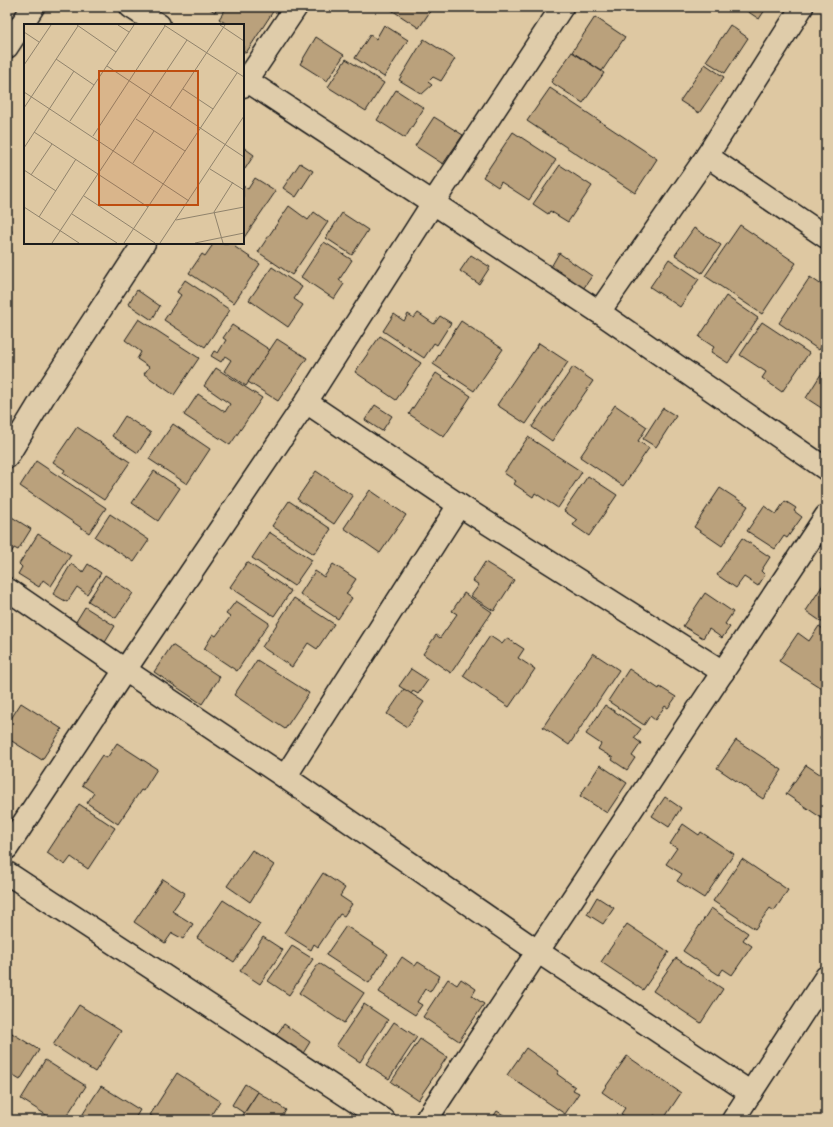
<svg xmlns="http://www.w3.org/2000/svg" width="833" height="1127" font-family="'Patrick Hand',sans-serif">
<rect width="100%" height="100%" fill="#dec8a2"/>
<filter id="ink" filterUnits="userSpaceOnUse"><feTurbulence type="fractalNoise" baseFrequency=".025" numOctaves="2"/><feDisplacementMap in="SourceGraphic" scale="8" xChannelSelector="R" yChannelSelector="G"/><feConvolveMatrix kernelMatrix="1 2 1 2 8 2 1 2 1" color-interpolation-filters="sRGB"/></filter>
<g filter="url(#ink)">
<g fill="#baa17b" stroke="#1c1c1c">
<path d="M207,7H219L215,12Z"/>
<path d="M227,7H269L274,10L246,53L243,51V25H228L219,19Z"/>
<path d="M387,7H433L419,28Z"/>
<path d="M741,7H767L759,19Z"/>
<path d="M595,17L625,37L602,71L572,52Z"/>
<path d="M384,25L408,40L384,77L355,58L370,35L376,39Z"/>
<path d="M730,25L748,38L725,73L706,61Z"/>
<path d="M316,37L344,55L327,81L300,64Z"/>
<path d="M424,39L455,59L441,81L433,77L428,82L432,85L422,94L399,80Z"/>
<path d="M572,52L604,73L583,103L551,82Z"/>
<path d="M346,59L384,83L366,111L328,87Z"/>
<path d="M705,64L724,77L699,113L680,101Z"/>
<path d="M550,88L657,159L635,193L527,121Z"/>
<path d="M396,90L424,108L405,138L377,120Z"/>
<path d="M434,117L463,135L443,164L415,146Z"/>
<path d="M513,132L556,160L529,200L501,182L498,187L483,177Z"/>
<path d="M243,147L254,155L245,169L243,168Z"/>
<path d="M300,163L313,171L296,197L283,188Z"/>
<path d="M560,165L592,186L568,222L550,211L548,214L533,204Z"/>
<path d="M255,178L276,191L243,239V186L248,189Z"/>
<path d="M289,206L308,220L314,212L328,222L292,275L258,252Z"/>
<path d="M342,213L368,230L352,255L326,238Z"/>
<path d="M740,225L796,263L762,314L705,276Z"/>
<path d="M7,228L12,231L7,238Z"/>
<path d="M694,228L721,245L702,273L675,255Z"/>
<path d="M324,242L352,260L339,280L344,284L334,299L301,277Z"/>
<path d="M214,243H236L238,244L235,247L260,264L234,303L189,273L202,254L205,256Z"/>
<path d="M559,253L592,276L583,289L551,267Z"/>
<path d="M471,255L490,267L479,284L460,271Z"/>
<path d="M669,259L699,279L680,307L650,287Z"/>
<path d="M272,267L302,287L294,299L303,305L288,327L249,300Z"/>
<path d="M810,277L826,288V340L819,350L779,323Z"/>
<path d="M185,280L230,310L205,347L164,320L181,295L177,292Z"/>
<path d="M137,290L160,306L152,320L128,304Z"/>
<path d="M726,296L758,318L728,363L711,352L714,347L699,337Z"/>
<path d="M418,313L434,324L440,316L451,323L437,345L434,343L424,358L383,331L394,314L404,321L408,314L414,318Z"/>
<path d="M139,319L199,358L174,395L144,374L149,367L137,359L141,352L125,340Z"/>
<path d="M461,321L503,349L474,391L433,364Z"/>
<path d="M762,322L809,353L782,392L762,378L766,372L740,355Z"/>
<path d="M232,325L270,350L246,386L224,371L231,360L225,356L221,362L211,356L214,351L218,353L226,340L223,338Z"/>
<path d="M380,336L421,363L396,400L355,372Z"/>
<path d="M277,339L307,358L278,401L248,382Z"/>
<path d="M539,343L568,362L526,424L497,405Z"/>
<path d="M826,366V411L806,398Z"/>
<path d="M573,367L593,381L552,441L532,427Z"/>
<path d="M216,368L262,398L230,445L184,415L198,394L225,412L230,404L204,386Z"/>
<path d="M436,373L471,396L444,437L409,414Z"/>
<path d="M375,405L392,416L382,431L365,420Z"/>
<path d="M615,405L647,427L638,441L649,448L623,486L580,457Z"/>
<path d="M663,408L676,416L656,447L643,439Z"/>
<path d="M125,416L151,433L138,453L112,436Z"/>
<path d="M173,424L210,449L187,484L149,459Z"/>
<path d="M77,427L130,462L104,500L63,473L65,470L53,462Z"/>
<path d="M528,437L582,472L558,508L535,493L533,497L514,484L516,481L504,473Z"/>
<path d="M36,461L106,508L89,533L20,486Z"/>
<path d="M154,471L180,488L158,521L132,503Z"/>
<path d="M316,471L353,496L334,524L297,499Z"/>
<path d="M588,476L617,495L589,536L573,525L577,520L564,511Z"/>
<path d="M720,488L748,506L722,546L694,527Z"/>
<path d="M370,490L406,515L380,553L344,528Z"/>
<path d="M289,501L331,529L314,554L272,526Z"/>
<path d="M785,501L796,508L794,511L802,517L787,538L784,536L775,549L747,531L764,506L776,514Z"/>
<path d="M7,514L31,529L18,550L14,548L7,560Z"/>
<path d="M110,514L149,540L134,562L95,537Z"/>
<path d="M269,532L312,560L294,586L252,558Z"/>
<path d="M38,534L71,555L51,586L43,580L39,587L18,574L22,567L19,564Z"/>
<path d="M742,538L770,557L761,571L765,575L758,586L744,577L736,588L717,575Z"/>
<path d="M247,562L291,591L274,616L230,587Z"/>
<path d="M485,562L514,580L494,611L471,596L479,585L473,581Z"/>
<path d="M71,564L83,572L88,564L101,573L87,594L77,587L67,602L53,594Z"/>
<path d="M333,564L356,579L346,594L352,598L338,619L300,594L315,571L324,577Z"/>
<path d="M105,575L133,593L116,618L88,601Z"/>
<path d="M826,580V625L806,611Z"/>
<path d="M464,593L492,612L451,673L423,654L436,635L440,638L457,614L452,611Z"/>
<path d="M705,593L733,612L725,624L730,627L722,638L709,629L703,638L683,626Z"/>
<path d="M294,598L334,624L317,649L308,643L292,667L262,647Z"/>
<path d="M236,601L269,623L237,671L204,649L213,634L216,636L230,617L226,614Z"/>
<path d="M85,607L115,626L104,644L74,625Z"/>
<path d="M819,626L826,631V680L821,688L779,661L798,633L809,641Z"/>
<path d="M490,636L502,644L507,638L524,649L518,658L535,669L509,707L463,676Z"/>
<path d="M172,645L220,677L202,704L154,672Z"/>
<path d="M593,653L619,670L569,745L543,727Z"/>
<path d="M257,660L309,693L285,729L234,695Z"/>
<path d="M411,669L428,680L418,694L413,691L411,694L399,686Z"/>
<path d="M629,669L659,689L660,687L676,697L668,708L665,706L655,720L650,716L644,725L608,701Z"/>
<path d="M404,689L424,702L407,727L387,714Z"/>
<path d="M21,703L62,729L42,760L7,738V725Z"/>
<path d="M605,705L641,729L634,738L641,743L632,756L635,758L627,770L612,760L613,758L598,749L601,744L586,734Z"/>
<path d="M826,729V743L820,738Z"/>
<path d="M736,740L782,770L763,799L717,768Z"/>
<path d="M117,743L157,769L143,791L141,790L118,824L87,803L94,793L82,785L102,755L107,758Z"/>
<path d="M600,765L627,783L607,813L580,796Z"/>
<path d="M806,765L826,778V821L786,794Z"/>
<path d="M665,797L681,808L669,827L652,816Z"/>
<path d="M79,804L115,828L88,869L71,857L65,865L47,853Z"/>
<path d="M683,824L699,835L701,832L734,854L704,898L677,881L682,874L666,864L677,848L670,844Z"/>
<path d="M252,850L274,865L250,902L227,886Z"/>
<path d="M742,859L788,890L774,911L770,908L755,929L713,901Z"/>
<path d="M323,873L345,888L340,896L352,904L344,916L340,914L318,947L314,944L311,950L284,933Z"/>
<path d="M163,879L185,893L172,911L193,924L183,939L172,933L165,943L134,922Z"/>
<path d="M597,897L614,908L603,924L587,914Z"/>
<path d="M223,900L260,924L234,962L197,938Z"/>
<path d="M711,908L748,933L743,940L752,946L732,975L723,969L719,975L683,951Z"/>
<path d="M627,924L669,952L643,990L601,962Z"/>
<path d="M346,926L388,954L369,983L326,955Z"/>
<path d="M263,937L283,950L260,984L240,971Z"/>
<path d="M292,946L313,959L289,995L268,981Z"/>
<path d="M402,957L415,966L418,962L440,976L430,992L425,989L417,1002L422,1005L415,1015L379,992Z"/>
<path d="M676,958L723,989L701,1023L653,991Z"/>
<path d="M319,963L364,993L344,1023L299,993Z"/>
<path d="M448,979L457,985L461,979L476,989L472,996L484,1004L459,1041L423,1017Z"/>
<path d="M364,1004L388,1020L360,1062L336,1046Z"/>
<path d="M79,1005L121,1031L95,1072L53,1045Z"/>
<path d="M394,1022L417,1037L389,1079L366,1064Z"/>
<path d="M284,1024L310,1042L302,1055L275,1037Z"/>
<path d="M7,1030L39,1050L20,1080L7,1072Z"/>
<path d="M420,1039L447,1057L418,1100L391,1082Z"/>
<path d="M526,1048L559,1071L557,1074L575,1087L573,1090L579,1093L565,1114L507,1075Z"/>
<path d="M627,1056L681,1093L663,1120L654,1115L650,1120H631L621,1114L625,1108L602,1092Z"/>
<path d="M45,1060L86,1086L64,1120H54L21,1099Z"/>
<path d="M177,1073L220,1101L208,1120H158L150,1115Z"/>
<path d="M245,1084L258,1092L244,1113L232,1105Z"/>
<path d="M101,1086L140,1110L134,1120H79Z"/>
<path d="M258,1092L286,1110L280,1120H240Z"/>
<path d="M497,1111L512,1120H491Z"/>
</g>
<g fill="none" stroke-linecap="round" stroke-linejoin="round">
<g stroke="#1c1c1c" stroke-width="25">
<g id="minor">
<path d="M131,7L159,25"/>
<path d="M7,47L33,7"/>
<path d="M243,78L599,312L826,469"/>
<path d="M243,86L296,7"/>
<path d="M707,156L826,237"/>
<path d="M599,312L707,156L802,7"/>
<path d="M306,402L459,505L723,672"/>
<path d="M7,457L44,396L144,243"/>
<path d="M7,589L125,670L285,777L537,951L751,1093"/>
<path d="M285,777L459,505"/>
<path d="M7,848L125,670L306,402L433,203L562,7"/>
<path d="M7,873L384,1120"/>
<path d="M426,1120L826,516"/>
</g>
</g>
<g stroke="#1c1c1c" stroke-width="25">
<path id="tertiary" d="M733,1120L826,977"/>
</g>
<use href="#minor" stroke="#dfccaa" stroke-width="22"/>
<use href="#tertiary" stroke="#dfccaa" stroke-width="22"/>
</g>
</g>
<g transform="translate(24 24)">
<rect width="220" height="220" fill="#dec8a2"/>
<path fill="none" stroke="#90836c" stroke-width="1" d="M53,1L92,28M94,1L105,8M140,1L220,53M196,1L220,17M0,8L15,18M32,35L70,61M0,41L27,1M83,42L220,133M159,65L189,85M0,68L165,177M0,84L54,2M146,84L201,1M112,95L161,127M46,97L110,1M10,108L124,183M69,112L141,2M0,124L50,47M109,139L130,107M186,145L220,166M0,146L32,167M7,151L28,120M60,172L131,219M0,183L55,219M48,190L93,219M15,193L52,135M152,196L220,183M28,219L163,16M100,219L213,49M136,219L220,92M171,219L220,209M199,219L190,188L209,158"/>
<path fill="#bf4d0f" fill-opacity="0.15" stroke="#bf4d0f" stroke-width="2" d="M75,47H174V181H75Z"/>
<rect width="220" height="220" fill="none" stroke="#1c1c1c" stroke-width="2"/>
</g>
<rect width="833" height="1127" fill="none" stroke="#dfccaa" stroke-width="24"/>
<rect x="12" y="12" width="809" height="1103" fill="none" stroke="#1c1c1c" stroke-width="1.5" filter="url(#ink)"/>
</svg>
